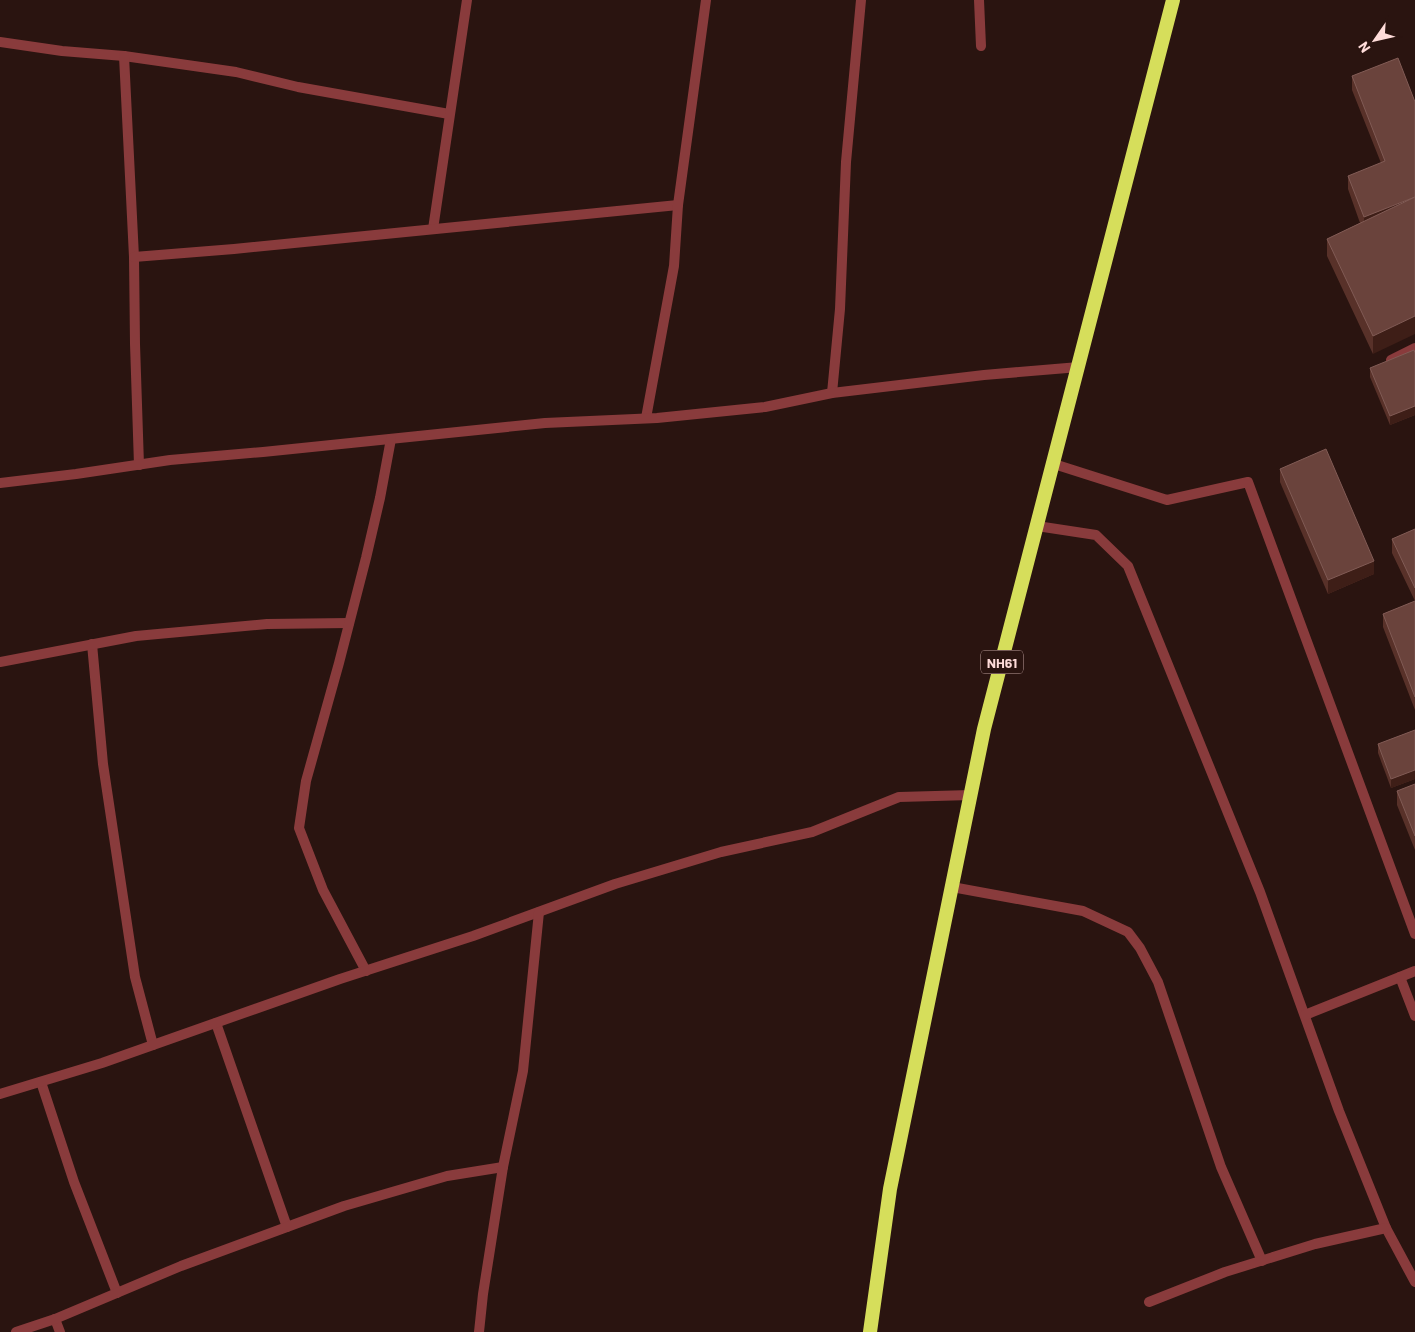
<svg xmlns="http://www.w3.org/2000/svg" width="1415" height="1332" font-family="Barlow,sans-serif">
<rect width="100%" height="100%" fill="#2a1410"/>
<g fill="none" stroke-linecap="round" stroke-linejoin="round">
<g stroke="#893b3c" stroke-width="10">
<path d="M979,0L981,46"/>
<path d="M0,42L62,51L124,56L236,72L298,87L449,114"/>
<path d="M124,56L134,257L135,344L139,465"/>
<path d="M433,229L467,0"/>
<path d="M134,257L234,249L678,205"/>
<path d="M1391,360L1415,348"/>
<path d="M832,393L840,309L846,162L861,0"/>
<path d="M646,418L674,266L678,205L706,0"/>
<path d="M1054,464L1167,500L1248,482L1415,934"/>
<path d="M0,483L76,474L170,460L263,452L545,423L657,418L765,407L832,393L984,375L1079,367"/>
<path d="M1037,526L1096,535L1128,566L1260,892L1339,1111L1386,1228L1415,1282"/>
<path d="M92,644L103,764L135,977L153,1045"/>
<path d="M0,662L136,636L267,624L349,623"/>
<path d="M952,887L1083,911L1128,932L1140,948L1158,982L1221,1167L1262,1261"/>
<path d="M366,971L323,890L299,828L306,781L339,663L366,558L380,498L391,439"/>
<path d="M1400,977L1415,1016"/>
<path d="M1305,1015L1415,971"/>
<path d="M216,1023L287,1227"/>
<path d="M41,1082L74,1182L117,1293"/>
<path d="M0,1094L102,1063L340,979L473,936L615,884L721,852L812,832L899,797L971,795"/>
<path d="M1149,1302L1225,1272L1315,1244L1386,1228"/>
<path d="M55,1319L60,1332"/>
<path d="M16,1332L55,1319L181,1266L344,1206L447,1176L503,1167"/>
<path d="M479,1332L483,1294L503,1167L523,1071L539,912"/>
</g>
<path stroke="#d6de5b" stroke-width="14" d="M870,1332L890,1189L984,729L1173,0"/>
</g>
<g fill="#583129">
<path d="M1398,58L1373,354L1327,256V239L1360,223L1348,189V176L1381,163L1352,90V76Z"/>
<path d="M1415,353V415L1390,425L1370,377V368Z"/>
<path d="M1280,469L1374,574L1328,594L1280,482Z"/>
<path d="M1415,529V710L1383,627V614L1415,601L1392,553V539Z"/>
<path d="M1415,730V779L1391,788L1378,753V744Z"/>
<path d="M1415,784V850L1397,805V791Z"/>
</g>
<g fill="#3e1e17">
<path d="M1415,197L1364,230V217Z"/>
<path d="M1415,316V334L1373,354V336Z"/>
<path d="M1415,406V415L1390,425V416Z"/>
<path d="M1374,561V574L1328,594V580Z"/>
<path d="M1415,770V779L1391,788V779Z"/>
</g>
<g fill="#6a433c" stroke="#815b55">
<path d="M1398,58L1415,102V197L1364,217L1348,176L1385,161L1352,76Z"/>
<path d="M1415,197V316L1373,336L1327,239Z"/>
<path d="M1414,350L1415,353V406L1390,416L1370,368Z"/>
<path d="M1326,449L1374,561L1328,580L1280,469Z"/>
<path d="M1415,529V588L1392,539Z"/>
<path d="M1415,601V697L1383,614Z"/>
<path d="M1415,730V770L1391,779L1378,744Z"/>
<path d="M1415,784V836L1397,791Z"/>
</g>
<g text-anchor="middle" dominant-baseline="central" stroke-width="4" stroke-linejoin="round" paint-order="stroke">
<rect fill="#2a1410" stroke="#bfa09d" stroke-width="1" x="981" y="650.5" width="42" height="23" rx="4"/>
<g font-size="14" font-weight="bold" fill="#ffdcda">
<text x="1002" y="662">NH61</text>
</g>
</g>
<g transform="translate(1375 40) rotate(236)" stroke="#2a1410" stroke-width="4" paint-order="stroke">
<path d="M0-4L9 19L0 12L-9 19Z" fill="#ffdcda"/>
<text y="-8" font-size="14" font-weight="bold" text-anchor="middle" fill="#ffdcda">N</text>
</g>
</svg>
